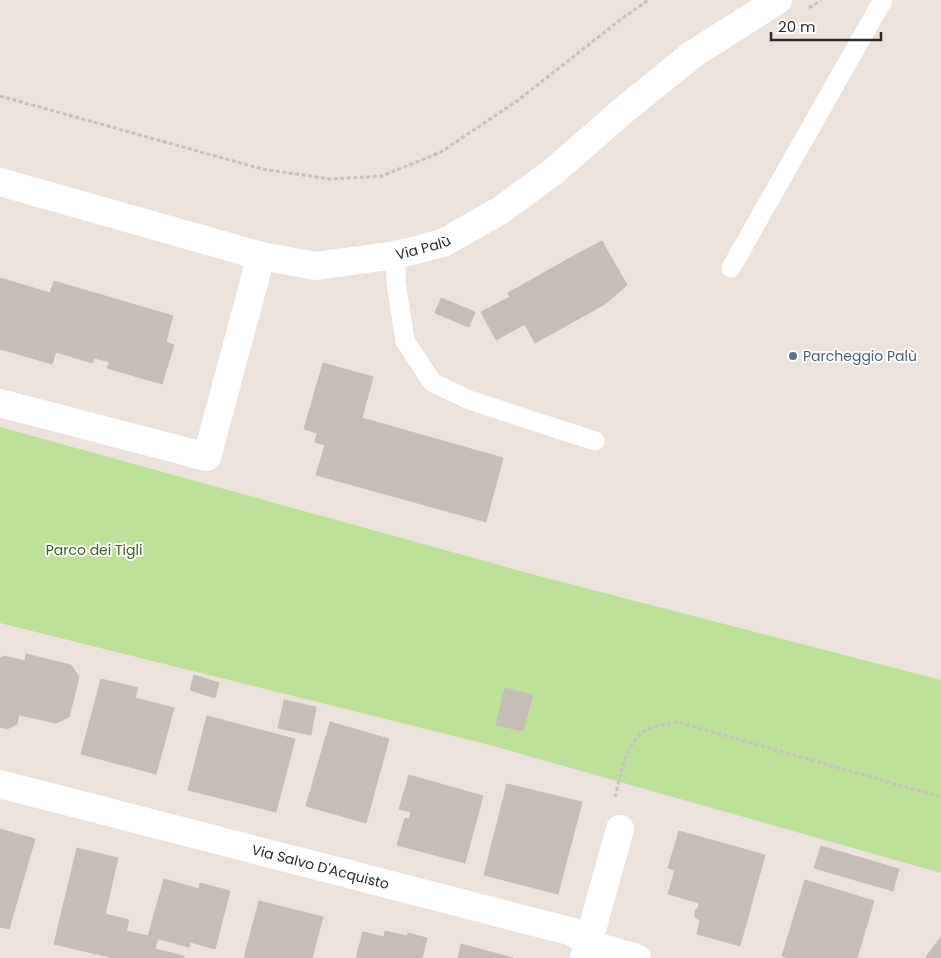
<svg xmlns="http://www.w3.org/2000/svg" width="941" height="958" font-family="Poppins,sans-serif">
<rect width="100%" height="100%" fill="#ece2dc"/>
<path fill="#bee199" d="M0,427L535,575L941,680V873L486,744L0,623Z"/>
<g fill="#c4beb7" stroke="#c7beb6">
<path d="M602,241L627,285L605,304L577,254Z"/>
<path d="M577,254L605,304L535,343L508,293Z"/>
<path d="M0,278L50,293L54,281L173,316L166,342L174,345L162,384L107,368L110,362L94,358L92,363L56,352L52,364L0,349Z"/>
<path d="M510,297L525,324L496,340L481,312Z"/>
<path d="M441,298L475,312L469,327L435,313Z"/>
<path d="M323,363L373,377L362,418L503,458L486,522L316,475L325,445L315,442L317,433L304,429Z"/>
<path d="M26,654L71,665L79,677L69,717L56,723L19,715L17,724L7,729L0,727V658L4,656L25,661Z"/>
<path d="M194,675L219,683L215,698L190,690Z"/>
<path d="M101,679L138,688L135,698L174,708L156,774L81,754Z"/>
<path d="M505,688L533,695L523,731L496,725Z"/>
<path d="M284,700L316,707L311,735L278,728Z"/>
<path d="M207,716L295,739L276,812L188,790Z"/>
<path d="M330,722L389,739L366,823L306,806Z"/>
<path d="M409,775L483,796L465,863L397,845L405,818L409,819L411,812L399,809Z"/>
<path d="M507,784L582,802L558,894L484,875Z"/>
<path d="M0,829L35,839L9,929L0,927Z"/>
<path d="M679,831L765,855L740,946L697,934L700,921L695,917V910L698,908L699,903L668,894L675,870L668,868Z"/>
<path d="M821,846L899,869L893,891L814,868Z"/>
<path d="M77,848L118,858L105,914L92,953L54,944Z"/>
<path d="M164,879L199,889L200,883L230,891L215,949L190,942L189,947L148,936Z"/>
<path d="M805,880L874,901L857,958H789L782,956Z"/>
<path d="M259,901L323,917L312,958H244Z"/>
<path d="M105,914L129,920L120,958H114L92,953Z"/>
<path d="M126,931L158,938L155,949L184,956V958H120Z"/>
<path d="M385,931L407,936L408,933L427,938L422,958H356L363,932L384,937Z"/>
<path d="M941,937V958H925Z"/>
<path d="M461,944L513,958H458Z"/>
</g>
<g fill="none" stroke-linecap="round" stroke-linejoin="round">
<g stroke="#c3c3c3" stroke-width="3" stroke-dasharray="4 2.5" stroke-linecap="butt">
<path d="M809,8L821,0"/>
<path d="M0,96L262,169L330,179L382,176L441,152L517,101L620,20L648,0"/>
<path d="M615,797C620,776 625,746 643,732C651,726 668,724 678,722L941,797"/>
</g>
<g stroke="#fff" stroke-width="19">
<path d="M396,255V282L405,341L432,382L469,400L595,441"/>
<path d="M731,268L883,0"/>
</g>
<g stroke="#fff" stroke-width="28">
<path id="s1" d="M0,182L261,256L316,266L396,255L443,243L501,210L554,171L625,109L693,54L778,0"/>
<path d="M0,403L207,457L261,256"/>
<path id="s2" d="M0,784L573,932L588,944L637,958"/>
<path d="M584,958L620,829"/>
</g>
</g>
<circle fill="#5c6f8a" stroke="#fff" stroke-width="2" cx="793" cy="356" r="5"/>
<g text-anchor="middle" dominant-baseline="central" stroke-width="4" stroke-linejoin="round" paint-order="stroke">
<g font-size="14" fill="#2a2a2a" stroke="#fff">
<text stroke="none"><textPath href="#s1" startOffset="436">Via Palù</textPath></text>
<text stroke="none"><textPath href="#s2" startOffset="331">Via Salvo D'Acquisto</textPath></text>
</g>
<g font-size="14" fill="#4e5e75" stroke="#fff" text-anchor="start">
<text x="803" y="356">Parcheggio Palù</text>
</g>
<g font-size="14" fill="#37651b" stroke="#fff">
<text x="94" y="550">Parco dei Tigli</text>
</g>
</g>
<path d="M771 32v8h110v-8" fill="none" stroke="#2a2a2a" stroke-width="2.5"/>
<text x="778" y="32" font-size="15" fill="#2a2a2a" stroke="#ffffff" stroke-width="4" paint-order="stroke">20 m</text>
</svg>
